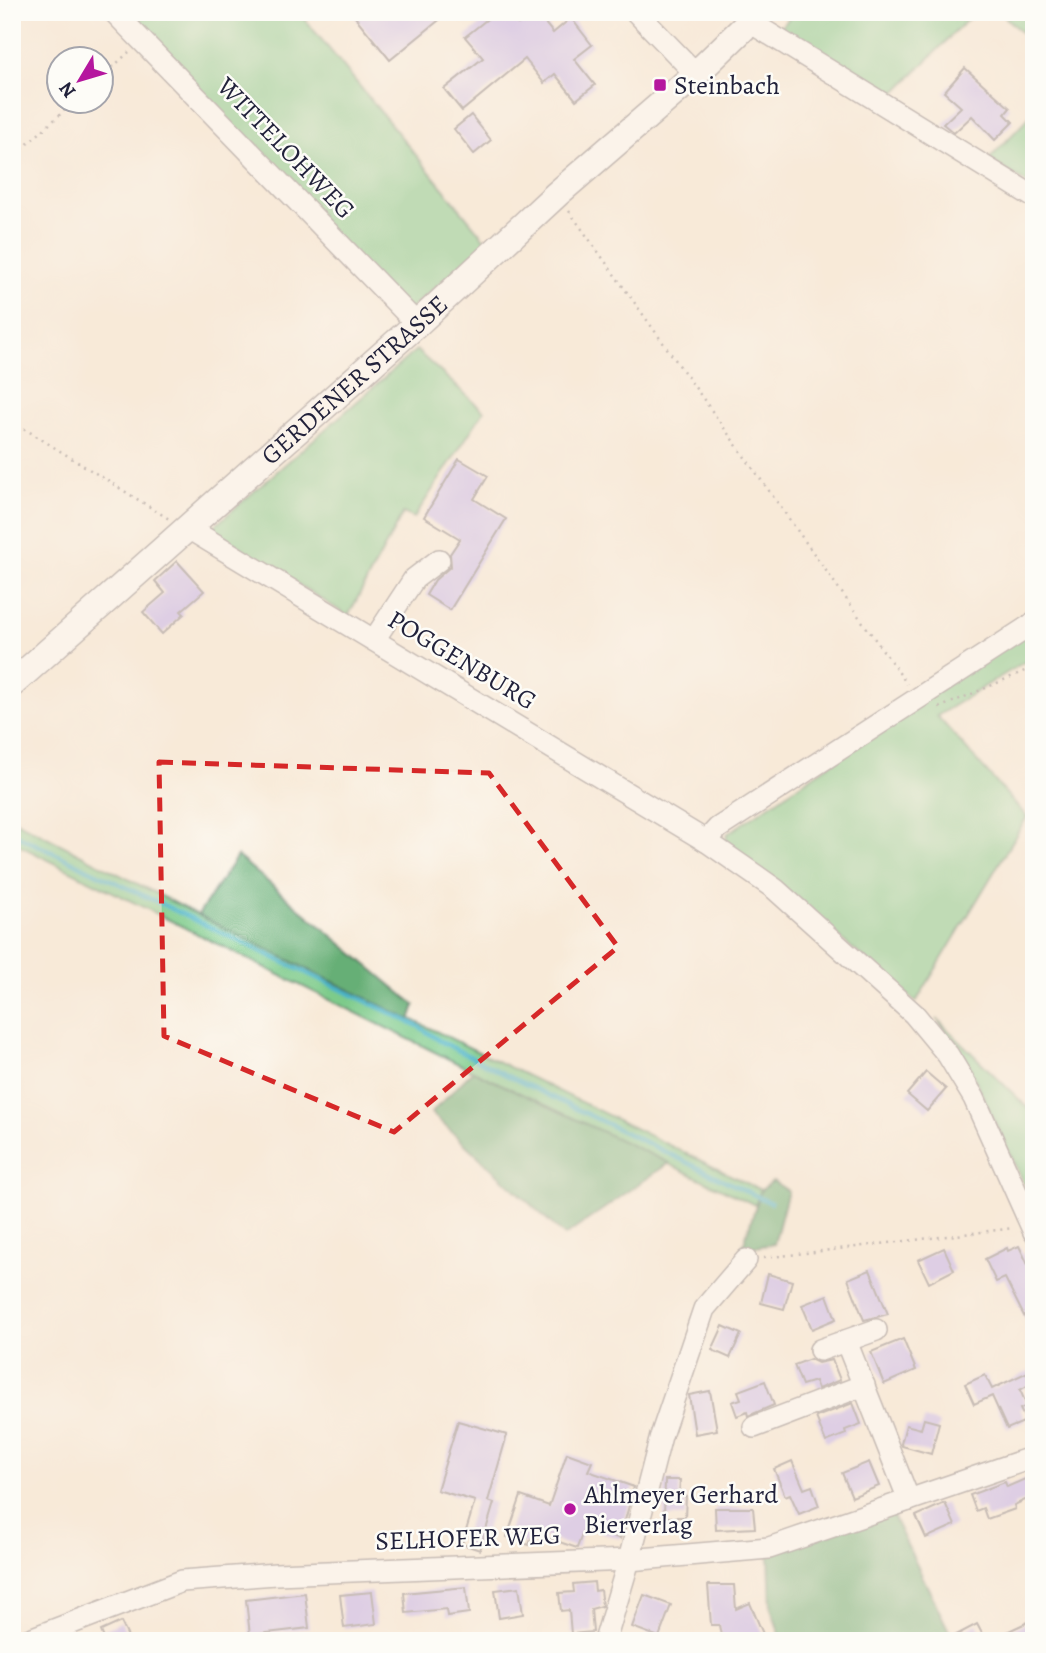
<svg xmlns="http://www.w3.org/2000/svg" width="1046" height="1653" font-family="Alegreya,serif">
<rect width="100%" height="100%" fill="#fdfcf7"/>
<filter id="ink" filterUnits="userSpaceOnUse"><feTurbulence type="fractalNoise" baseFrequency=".0143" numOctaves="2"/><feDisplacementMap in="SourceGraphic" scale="14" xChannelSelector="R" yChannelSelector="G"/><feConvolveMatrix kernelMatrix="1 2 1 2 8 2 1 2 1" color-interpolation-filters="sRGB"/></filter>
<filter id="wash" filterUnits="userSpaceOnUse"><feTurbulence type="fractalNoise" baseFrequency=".00686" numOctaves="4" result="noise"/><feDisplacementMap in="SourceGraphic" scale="28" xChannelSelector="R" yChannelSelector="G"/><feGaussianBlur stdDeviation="1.57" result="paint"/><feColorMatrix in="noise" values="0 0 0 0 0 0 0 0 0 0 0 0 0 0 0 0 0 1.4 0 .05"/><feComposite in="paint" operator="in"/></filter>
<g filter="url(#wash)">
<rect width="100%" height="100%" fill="#f8ead8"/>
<g fill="#7dcb8a" stroke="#507662" stroke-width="2">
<path d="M123,12H299L487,242L406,313Z"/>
<path d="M795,12H975L889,99L776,32Z"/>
<path d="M1000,12H1034V45Z"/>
<path d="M1034,112V188L989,159Z"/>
<path d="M416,350L484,411L414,518L403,513L348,616L211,529Z"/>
<path d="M1034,625V656L937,716L1027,817L916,1002L726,842L727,834Z"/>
<path d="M12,819L198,915L761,1190L755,1205L473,1071L12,842Z"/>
<path d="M937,1019L1034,1114V1185L1023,1183L975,1079Z"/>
</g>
<g fill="#66af76" stroke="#446858" stroke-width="2">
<path d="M237,856L415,1005L410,1020L198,915Z"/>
<path d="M473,1071L669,1163L565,1236L431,1113Z"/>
<path d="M773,1181L788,1191L774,1244L742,1249L761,1190Z"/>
<path d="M891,1512L954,1641H782L771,1608L769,1555Z"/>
</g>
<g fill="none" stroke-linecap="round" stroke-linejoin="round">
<path stroke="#4ab3c8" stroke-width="4.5" d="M12,833L418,1026L440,1041L508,1076L771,1203"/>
</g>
<g id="blocks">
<g fill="#bfaef1">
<path d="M351,12H449L390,60Z"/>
<path d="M496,12H509L518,24L533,12H536L553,33L571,18L592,45L574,59L595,85L576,100L555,74L544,83L525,59L462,111L444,89L483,58L465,37Z"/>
<path d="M965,68L1010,108L1005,114L1013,122L995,140L972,116L954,133L943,124L961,107L944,92Z"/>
<path d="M471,115L491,140L474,154L454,129Z"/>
<path d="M459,459L488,476L474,499L506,519L450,610L426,595L435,580L451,566L450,554L460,539L424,517Z"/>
<path d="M177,561L204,591L181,611L184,614L162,634L143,612L165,593L155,581Z"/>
<path d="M926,1072L946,1089L927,1111L907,1094Z"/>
<path d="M1019,1246L1034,1277V1336L1005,1278L996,1282L985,1259L1007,1248L1008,1251Z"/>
<path d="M944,1248L954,1270L929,1283L918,1260Z"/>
<path d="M870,1270L888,1314L864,1320L848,1279Z"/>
<path d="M768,1274L792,1281L784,1309L761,1303Z"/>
<path d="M827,1295L836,1319L812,1329L802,1305Z"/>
<path d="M723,1326L741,1334L730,1358L712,1350Z"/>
<path d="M903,1339L916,1370L884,1384L871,1352Z"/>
<path d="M810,1359L818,1363L832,1360L840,1380L818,1389L815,1381L802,1385L794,1365Z"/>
<path d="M1034,1369V1382L1020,1390L1027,1406L1020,1409L1026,1421L1007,1429L992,1396L974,1404L965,1384L985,1375L992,1389Z"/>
<path d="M765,1381L774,1405L748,1416L747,1412L737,1416L732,1402L741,1399L738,1391Z"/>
<path d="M710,1391L717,1430L695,1434L689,1395Z"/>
<path d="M853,1403L861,1424L845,1430L846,1434L826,1442L816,1417Z"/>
<path d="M924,1419L939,1423L931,1454L902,1446L901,1444L906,1425L921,1429Z"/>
<path d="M458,1421L507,1435L488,1501L494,1503L480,1550L462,1544L475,1501L437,1490Z"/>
<path d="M567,1453L592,1462L588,1471L634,1487L620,1539L585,1526L577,1548L533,1533L529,1545L507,1537L521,1496L549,1506Z"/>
<path d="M792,1461L804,1489L812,1486L819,1506L799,1514L790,1494L785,1496L774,1469Z"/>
<path d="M869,1462L879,1486L852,1497L842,1473Z"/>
<path d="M1034,1475V1496L1014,1505L1015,1509L987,1519L983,1508L976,1511L970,1495L1005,1482L1007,1487Z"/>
<path d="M665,1480H680L679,1496H686L685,1517H664Z"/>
<path d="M945,1503L955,1525L926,1538L916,1516Z"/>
<path d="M715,1508H753L755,1528L716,1530Z"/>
<path d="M594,1582L595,1591L600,1590L602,1606L591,1609L593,1632L571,1634L569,1610L561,1611L559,1593L574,1592L573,1584Z"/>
<path d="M708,1585H734L736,1609L750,1603L766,1641H722L719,1625H711Z"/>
<path d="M466,1587L469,1613L447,1616L446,1609L406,1613L404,1593Z"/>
<path d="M519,1587L523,1614L499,1618L495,1590Z"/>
<path d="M372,1592L376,1624L344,1628L340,1595Z"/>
<path d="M305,1593L309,1628L250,1635L246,1600Z"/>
<path d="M644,1595L671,1605L659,1637L632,1627Z"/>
<path d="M121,1622L130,1641H105L101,1631Z"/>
<path d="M1028,1622L1034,1641H988L1013,1629Z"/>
<path d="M977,1624L986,1641H945Z"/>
</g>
</g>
</g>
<g filter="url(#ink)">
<use href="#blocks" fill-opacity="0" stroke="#8d868a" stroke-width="2"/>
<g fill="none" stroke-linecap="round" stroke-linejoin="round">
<g stroke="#8d868a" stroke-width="24">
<g id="minor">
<path d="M114,12L417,324"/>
<path d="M636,12L696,74"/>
<path d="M750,22L1034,197"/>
<path d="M188,528L706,841L775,889L914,1014L948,1055L974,1098L1034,1232"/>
<path d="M374,640L414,579L439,560"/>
<path d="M706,841L718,828L1034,623"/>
<path d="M846,1341L909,1500"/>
<path d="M820,1350L876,1330"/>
<path d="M754,1427L864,1385"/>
<path d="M25,1641L182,1581L276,1574L629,1560L769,1548L1034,1457"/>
<path d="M605,1641L629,1560L661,1436L704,1309L746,1260"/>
</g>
</g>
<g stroke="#8d868a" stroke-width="29">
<g id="major">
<path id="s1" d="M12,684L417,324L557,194L696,74L760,12"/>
</g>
</g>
<g stroke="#8d868a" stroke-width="2.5" stroke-dasharray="2 5" stroke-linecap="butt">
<path d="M102,77L129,52"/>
<path d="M12,158L74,102"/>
<path d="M569,211L907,684"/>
<path d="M12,421L169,519"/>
<path d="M939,708L1034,667"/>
<path d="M764,1258L1014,1228"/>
</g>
<use href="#minor" stroke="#fff" stroke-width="21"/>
<use href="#major" stroke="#fff" stroke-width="26"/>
</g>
</g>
<path d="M0 0H1046V1653H0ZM159,762L489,773L618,947L394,1132L164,1036Z" fill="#f8ead8" fill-opacity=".55" fill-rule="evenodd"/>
<path fill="none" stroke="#d62828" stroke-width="5" stroke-dasharray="14 9" stroke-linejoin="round" d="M159,762L489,773L618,947L394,1132L164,1036Z"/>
<g fill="#b5179e" stroke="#fdfcf7" stroke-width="2.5">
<rect x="653" y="78" width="14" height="14" rx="3.5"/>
<circle cx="570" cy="1509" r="7"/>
</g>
<g text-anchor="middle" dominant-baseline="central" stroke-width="5" stroke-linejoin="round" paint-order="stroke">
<g font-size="26" fill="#22223b" stroke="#fdfcf7" text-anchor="start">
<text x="674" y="85">Steinbach</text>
<text x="584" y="1494">Ahlmeyer Gerhard<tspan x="584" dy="30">Bierverlag</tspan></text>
</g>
<g font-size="26" fill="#22223b" stroke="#fdfcf7">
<text transform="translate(286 148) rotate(46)">WITTELOHWEG</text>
<text stroke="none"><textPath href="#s1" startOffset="458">GERDENER STRASSE</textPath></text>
<text transform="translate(462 660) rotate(31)">POGGENBURG</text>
<text transform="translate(468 1538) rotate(-2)">SELHOFER WEG</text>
</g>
</g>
<rect width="1046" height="1653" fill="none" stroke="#fdfcf7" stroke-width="42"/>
<g transform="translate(80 80) rotate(232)"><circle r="33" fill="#fdfcf7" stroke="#a5a5ac" stroke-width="2"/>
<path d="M0-5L12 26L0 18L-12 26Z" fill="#b5179e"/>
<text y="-10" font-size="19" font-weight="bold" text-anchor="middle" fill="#22223b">N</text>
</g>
</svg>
